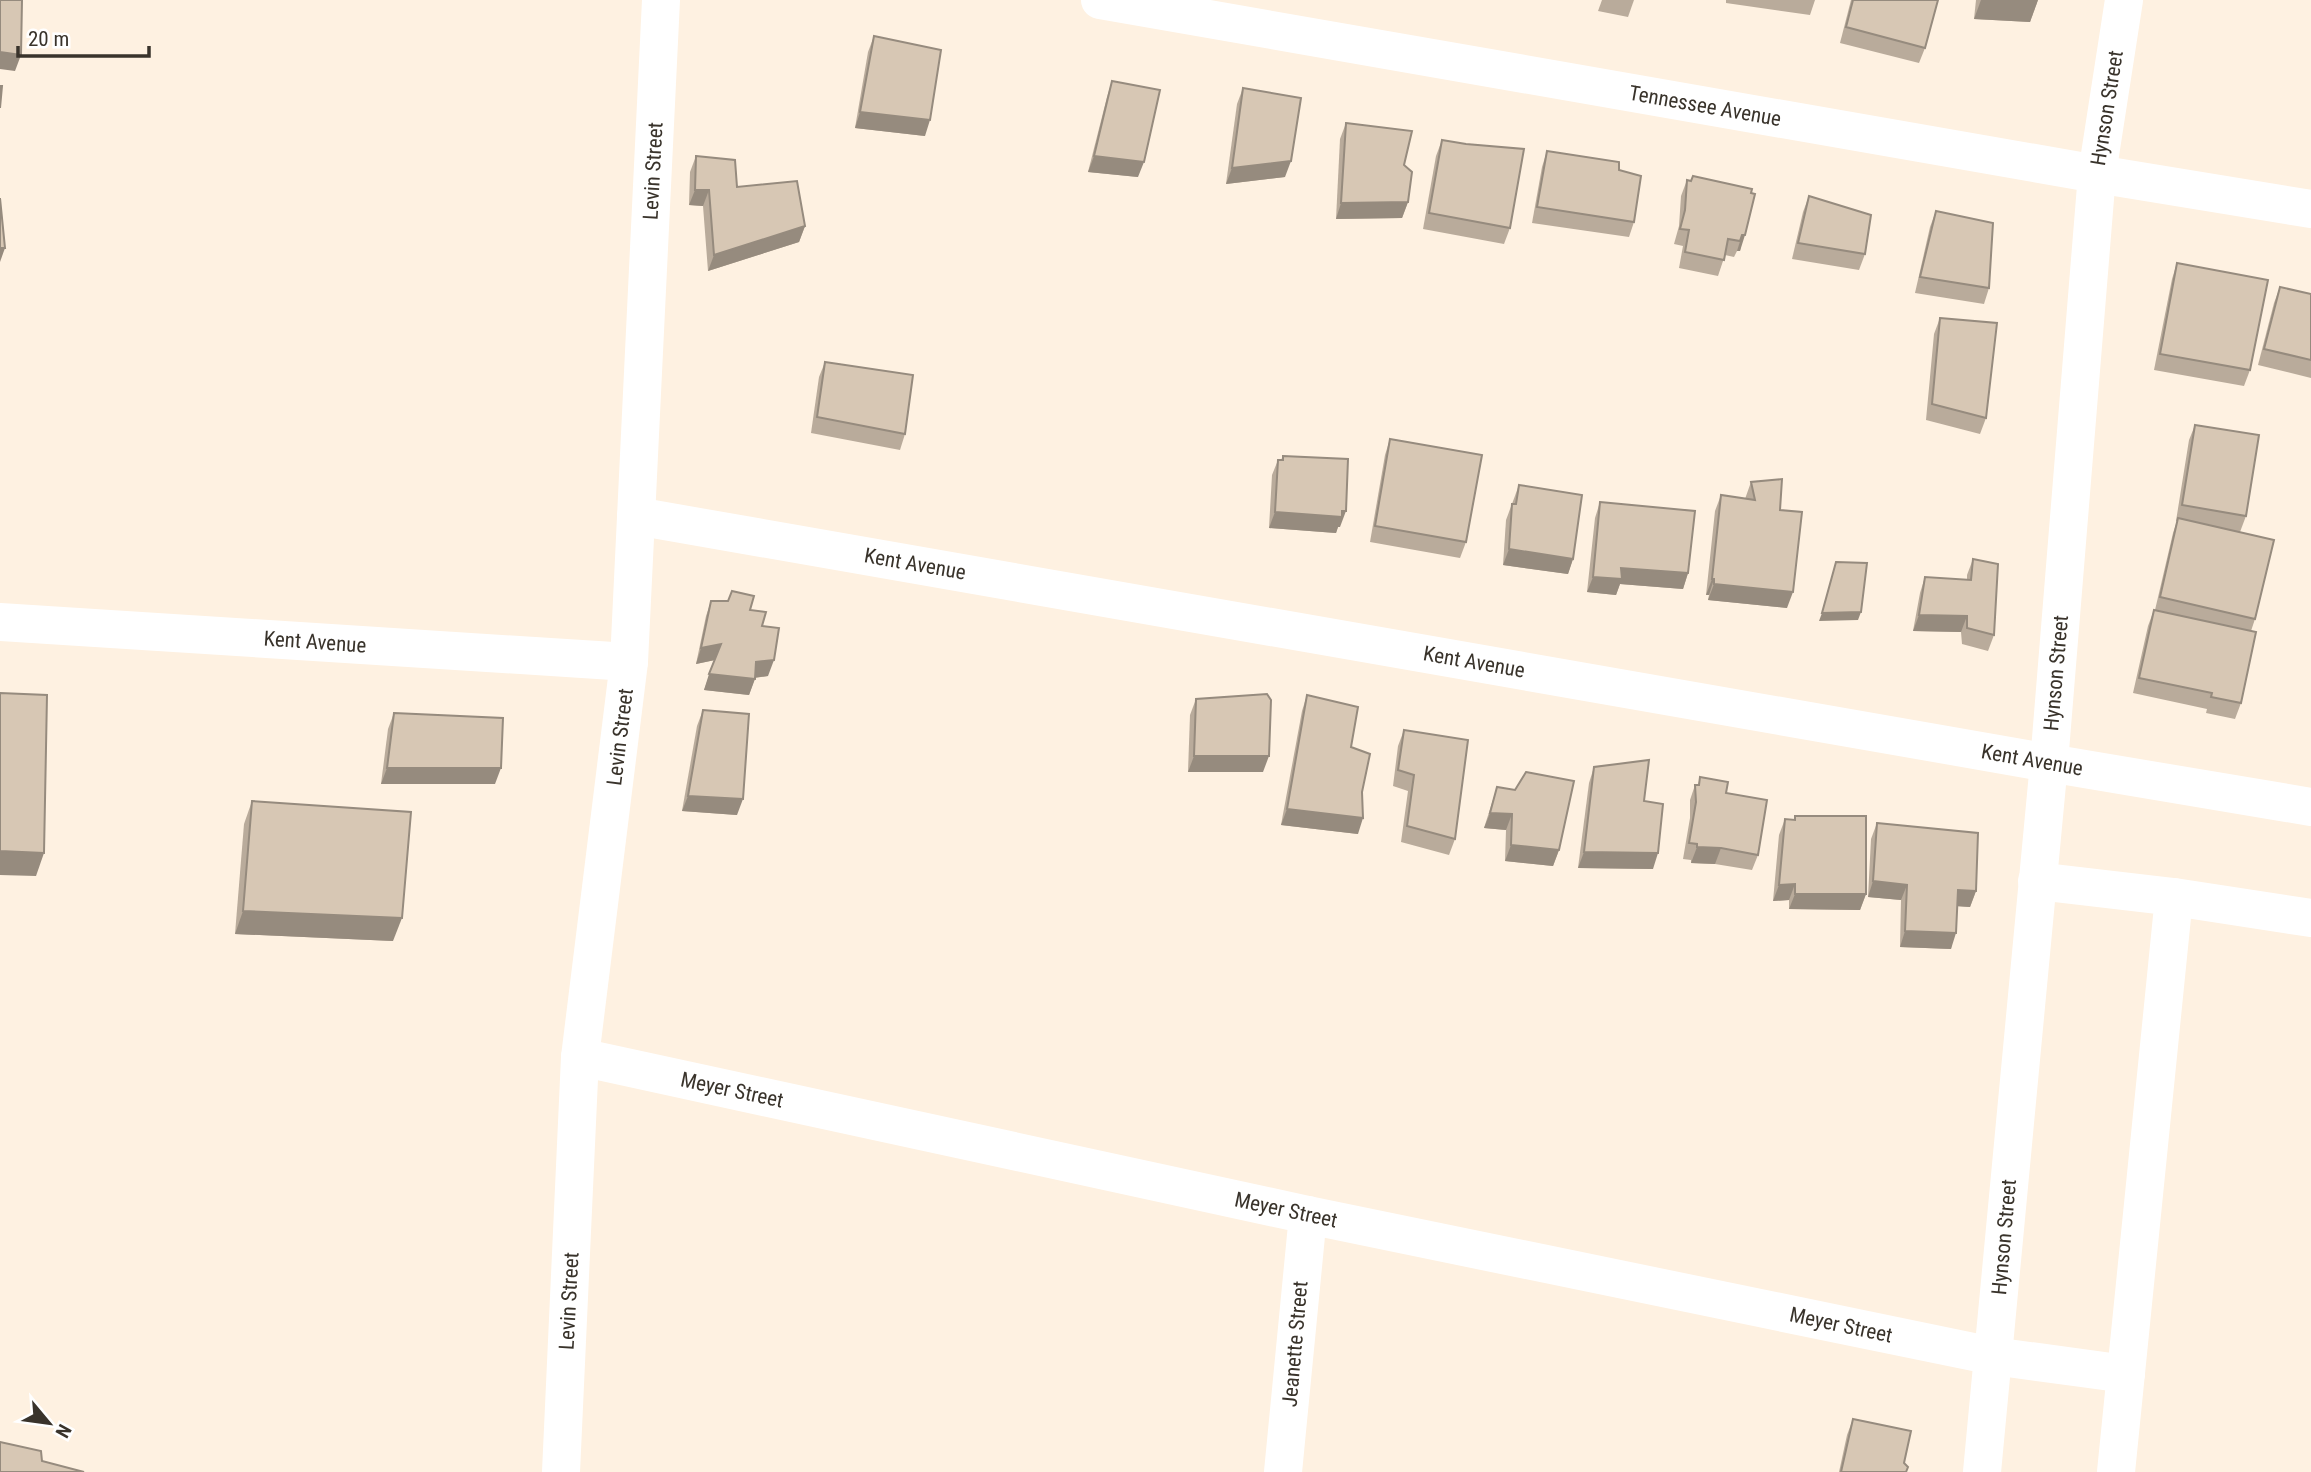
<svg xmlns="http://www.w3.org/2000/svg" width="2311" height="1472" font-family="'Roboto Condensed',sans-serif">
<rect width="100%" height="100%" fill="#fef1e1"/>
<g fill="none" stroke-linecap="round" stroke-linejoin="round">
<g stroke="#fff" stroke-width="38">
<path d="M1100,0L2097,174L2311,209"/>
<path d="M636,516L2049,763L2311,807"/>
<path d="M0,622L629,662"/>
<path d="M2037,881L2174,897L2116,1472"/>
<path d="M2174,897L2311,918"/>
<path d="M580,1057L1308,1215L1993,1356L2126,1374"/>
<path d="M561,1472L580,1057L629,662L661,0"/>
<path d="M1283,1472L1308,1215"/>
<path d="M1982,1472L2049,763L2097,174L2124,0"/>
</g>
</g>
<g fill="#b9ab9b">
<path d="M1602,0H1634L1628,17L1598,11Z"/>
<path d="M1726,0H1815L1810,15L1726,3Z"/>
<path d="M1851,0H1938L1925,48L1919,63L1840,43Z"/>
<path d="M1976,0H2038L2030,22L1974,19Z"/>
<path d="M874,36L925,136L855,128L868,52Z"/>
<path d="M1112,81L1138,177L1088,172L1107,97Z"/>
<path d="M1243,88L1285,177L1226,184L1237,104Z"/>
<path d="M1346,123L1404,165L1408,202L1402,218L1336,219L1340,139Z"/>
<path d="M1442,140L1510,228L1504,244L1423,229L1436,156Z"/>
<path d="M1547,151L1619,170L1634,222L1629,237L1532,223L1542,167Z"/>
<path d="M696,156L737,187L805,226L799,242L708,271L703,206L689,205L690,172Z"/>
<path d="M1687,180L1752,189L1740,251H1737L1734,257L1725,255L1718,276L1679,268L1683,246L1674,244L1679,226L1681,196Z"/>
<path d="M1809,196L1865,254L1859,270L1792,259L1803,212Z"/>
<path d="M1936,211L1989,288L1984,304L1915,293L1930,227Z"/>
<path d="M2177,263L2250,370L2244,386L2154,370L2172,279Z"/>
<path d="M2280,287L2311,294V378L2258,365L2274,303Z"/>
<path d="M1940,318L1986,418L1980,434L1926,420L1934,334Z"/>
<path d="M825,362L905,434L900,450L811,433L819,377Z"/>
<path d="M2195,425L2246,516L2240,532L2255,619L2251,631L2241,703L2235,719L2206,713L2207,709L2133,693L2148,626L2154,610H2155L2173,533L2177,521H2176L2189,440Z"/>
<path d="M1390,439L1466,542L1460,558L1370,542L1385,455Z"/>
<path d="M1283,456L1340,527H1338L1336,533L1269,528L1272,475L1278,460H1281Z"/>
<path d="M1751,482L1780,510L1787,608L1708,600L1709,595H1706L1715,511L1721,495L1745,499Z"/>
<path d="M1519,485L1573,559L1568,574L1503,565L1506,520Z"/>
<path d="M1600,502L1688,573L1683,589L1620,584L1616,595L1587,592L1595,518Z"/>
<path d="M1973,559L1994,635L1988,651L1962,644L1961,632L1913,631L1920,593L1925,577L1967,580V575Z"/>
<path d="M711,601L750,610L762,626L768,676L755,678L749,695L704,690L715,660L696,664L706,616Z"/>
<path d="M1307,695L1351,747L1358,834L1281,825L1302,711Z"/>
<path d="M1196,699L1263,772H1188L1190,715Z"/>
<path d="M703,710L737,815L682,811L697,726Z"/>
<path d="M394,713L495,784H381L388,729Z"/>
<path d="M1404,730L1455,839L1449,855L1401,842L1408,791L1393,786L1398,746Z"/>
<path d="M1594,767L1644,801L1653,869L1578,868L1589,783Z"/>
<path d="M1700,777L1726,793L1758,855L1752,870L1715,864L1691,863V860L1683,859L1690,818V800L1695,785H1698Z"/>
<path d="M1497,787L1515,790L1559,850L1553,866L1505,861L1506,830L1484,828Z"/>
<path d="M252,801L393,941L235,934L244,824Z"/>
<path d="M1795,816L1866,894L1860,910L1789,909V900L1773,901L1779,835L1785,819L1794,820Z"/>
<path d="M1877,823L1976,891L1970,907L1958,906L1951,949L1900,947L1901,900L1868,897L1871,839Z"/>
<path d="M1853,1419L1904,1463L1907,1472H1839L1847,1435Z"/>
</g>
<g fill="#968b7e">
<path d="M1981,0H2038L2030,22L1974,19Z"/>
<path d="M0,52L21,55L15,71L0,69Z"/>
<path d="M860,112L930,120L925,136L855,128Z"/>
<path d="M1094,156L1144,162L1138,177L1088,172Z"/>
<path d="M1291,161L1285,177L1226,184L1232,168Z"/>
<path d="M695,190H709L703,206L689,205Z"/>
<path d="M1408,202L1402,218L1336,219L1341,203Z"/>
<path d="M805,226L799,242L708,271L714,255Z"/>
<path d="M1742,235H1745L1740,251H1737Z"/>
<path d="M0,248H5L0,262Z"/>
<path d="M1346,511L1340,527H1338L1336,533L1269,528L1275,512Z"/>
<path d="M1509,549L1573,559L1568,574L1503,565Z"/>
<path d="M1621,568L1688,573L1683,589L1620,584L1616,595L1587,592L1593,577Z"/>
<path d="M1712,579H1714L1709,595H1706Z"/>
<path d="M1714,584L1793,592L1787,608L1708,600Z"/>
<path d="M1861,612L1858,620L1819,621L1822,613Z"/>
<path d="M1919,615L1967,616L1961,632L1913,631Z"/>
<path d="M721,644L715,660L696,664L701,648Z"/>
<path d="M774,660L768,676L751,678L755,679L749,695L704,690L709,674L756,662Z"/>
<path d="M1194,756H1269L1263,772H1188Z"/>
<path d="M387,768H501L495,784H381Z"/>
<path d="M688,796L743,799L737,815L682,811Z"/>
<path d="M1287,809L1363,818L1358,834L1281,825Z"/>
<path d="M1490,813L1512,814L1506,830L1484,828Z"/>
<path d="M1511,845L1559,850L1553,866L1505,861Z"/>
<path d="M1697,847L1721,848L1715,864L1691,863Z"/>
<path d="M0,851L44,853L36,876L0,875Z"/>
<path d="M1584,852L1658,853L1653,869L1578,868Z"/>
<path d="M1873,881L1907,885L1901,900L1868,897Z"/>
<path d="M1795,884L1789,900L1773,901L1779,885Z"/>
<path d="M1958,890L1976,891L1970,907L1953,906Z"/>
<path d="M1795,894H1866L1860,910L1789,909Z"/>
<path d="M243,911L402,918L393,941L235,934Z"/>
<path d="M1905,931L1956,933L1951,949L1900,947Z"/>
</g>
<g fill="#d7c7b4" stroke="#968b7e" stroke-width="2">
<path d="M0,0H22L21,55L0,52Z"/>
<path d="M1853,0H1938L1925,48L1846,27Z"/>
<path d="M874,36L941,50L930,120L860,112Z"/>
<path d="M1112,81L1160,90L1144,162L1094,156Z"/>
<path d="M0,86H2L0,108Z"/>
<path d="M1243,88L1301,98L1291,161L1232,168Z"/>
<path d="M1346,123L1412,131L1404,165L1412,172L1408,202L1341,203Z"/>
<path d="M1442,140L1466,144L1524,149L1510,228L1429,213Z"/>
<path d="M1547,151L1619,162V170L1641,176L1634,222L1537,207Z"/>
<path d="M696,156L735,160L737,187L797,181L805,226L714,255L709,190H695Z"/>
<path d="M1693,176L1752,189L1751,193L1755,194L1745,235H1742L1740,241L1728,239L1724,260L1685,252L1689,230L1680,229L1685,210L1687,180L1691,181Z"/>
<path d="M1809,196L1871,215L1865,254L1798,243Z"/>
<path d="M0,198L5,248H0Z"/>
<path d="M1936,211L1993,223L1989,288L1920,277Z"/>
<path d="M2177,263L2268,280L2250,370L2160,354Z"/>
<path d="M2280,287L2311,294V360L2264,349Z"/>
<path d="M1940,318L1997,323L1986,418L1932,404Z"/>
<path d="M825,362L913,375L905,434L817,417Z"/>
<path d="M2195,425L2259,435L2246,516L2182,505Z"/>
<path d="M1390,439L1482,455L1466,542L1375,526Z"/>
<path d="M1283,456L1348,459L1346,511H1342V517L1275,512L1278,460H1283Z"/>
<path d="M1782,479L1780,510L1802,512L1793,592L1714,584V579H1712L1721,495L1755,500L1751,482Z"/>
<path d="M1519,485L1582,495L1573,559L1509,549L1512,504H1516Z"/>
<path d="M1600,502L1695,511L1688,573L1621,568L1622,579L1593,577Z"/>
<path d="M2178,518L2274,540L2255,619L2160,597Z"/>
<path d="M1973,559L1998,564L1994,635L1967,628V616L1919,615L1925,577L1971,580Z"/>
<path d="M1836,562L1867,563L1861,612L1822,613Z"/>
<path d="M732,591L754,596L750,610L766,612L762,626L779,628L774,660L756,662L755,679L709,674L721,644L701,648L711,601H728Z"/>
<path d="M2154,610L2256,632L2241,703L2211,697L2212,693L2139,678Z"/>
<path d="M0,693L47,695L44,853L0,851Z"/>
<path d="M1267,694L1271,700L1269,756H1194L1196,699Z"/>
<path d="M1307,695L1358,707L1351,747L1370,754L1362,792L1363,818L1287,809Z"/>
<path d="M703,710L749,714L743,799L688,796Z"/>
<path d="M394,713L503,718L501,768H387Z"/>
<path d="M1404,730L1468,740L1455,839L1407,826L1414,775L1398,770Z"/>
<path d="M1649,760L1644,801L1663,804L1658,853L1584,852L1594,767Z"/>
<path d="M1526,772L1574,781L1559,850L1511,845L1512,814L1490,813L1497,787L1515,790Z"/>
<path d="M1700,777L1728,782L1726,793L1767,800L1758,855L1721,848L1697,847V844L1689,843L1696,802L1695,785H1699Z"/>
<path d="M252,801L411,812L402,918L243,911Z"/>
<path d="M1795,816H1866V894H1795V884L1779,885L1785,819L1795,820Z"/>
<path d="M1877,823L1978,833L1976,891L1958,890L1956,933L1905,931L1907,885L1873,881Z"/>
<path d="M1853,1419L1911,1431L1904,1463L1908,1467L1906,1472H1841Z"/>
<path d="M0,1442L41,1451L42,1461L84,1472H0Z"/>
</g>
<g text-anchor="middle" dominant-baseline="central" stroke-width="5" stroke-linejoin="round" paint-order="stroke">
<g font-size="21" fill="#39332b" stroke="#fff">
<text transform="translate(1705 106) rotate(10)">Tennessee Avenue</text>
<text transform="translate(2107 108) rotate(-81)">Hynson Street</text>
<text transform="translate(653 171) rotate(-87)">Levin Street</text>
<text transform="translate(915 564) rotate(10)">Kent Avenue</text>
<text transform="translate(315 642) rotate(4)">Kent Avenue</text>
<text transform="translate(1474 662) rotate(10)">Kent Avenue</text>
<text transform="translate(2056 673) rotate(-85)">Hynson Street</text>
<text transform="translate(620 737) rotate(-83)">Levin Street</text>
<text transform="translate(2032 760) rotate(10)">Kent Avenue</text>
<text transform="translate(732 1090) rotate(12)">Meyer Street</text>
<text transform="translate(1286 1210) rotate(12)">Meyer Street</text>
<text transform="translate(2004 1237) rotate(-85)">Hynson Street</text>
<text transform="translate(569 1301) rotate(-87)">Levin Street</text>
<text transform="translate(1841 1325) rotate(12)">Meyer Street</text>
<text transform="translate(1295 1344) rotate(-85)">Jeanette Street</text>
</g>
</g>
<g transform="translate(49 1423) rotate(119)" stroke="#ffffff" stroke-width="5" paint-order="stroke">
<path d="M0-5L12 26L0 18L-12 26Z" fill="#39332b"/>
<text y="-10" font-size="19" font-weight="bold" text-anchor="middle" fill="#39332b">N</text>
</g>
<path d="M18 46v10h131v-10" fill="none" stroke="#39332b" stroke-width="3.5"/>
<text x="28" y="46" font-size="21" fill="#39332b" stroke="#ffffff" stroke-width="5" paint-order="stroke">20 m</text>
</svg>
